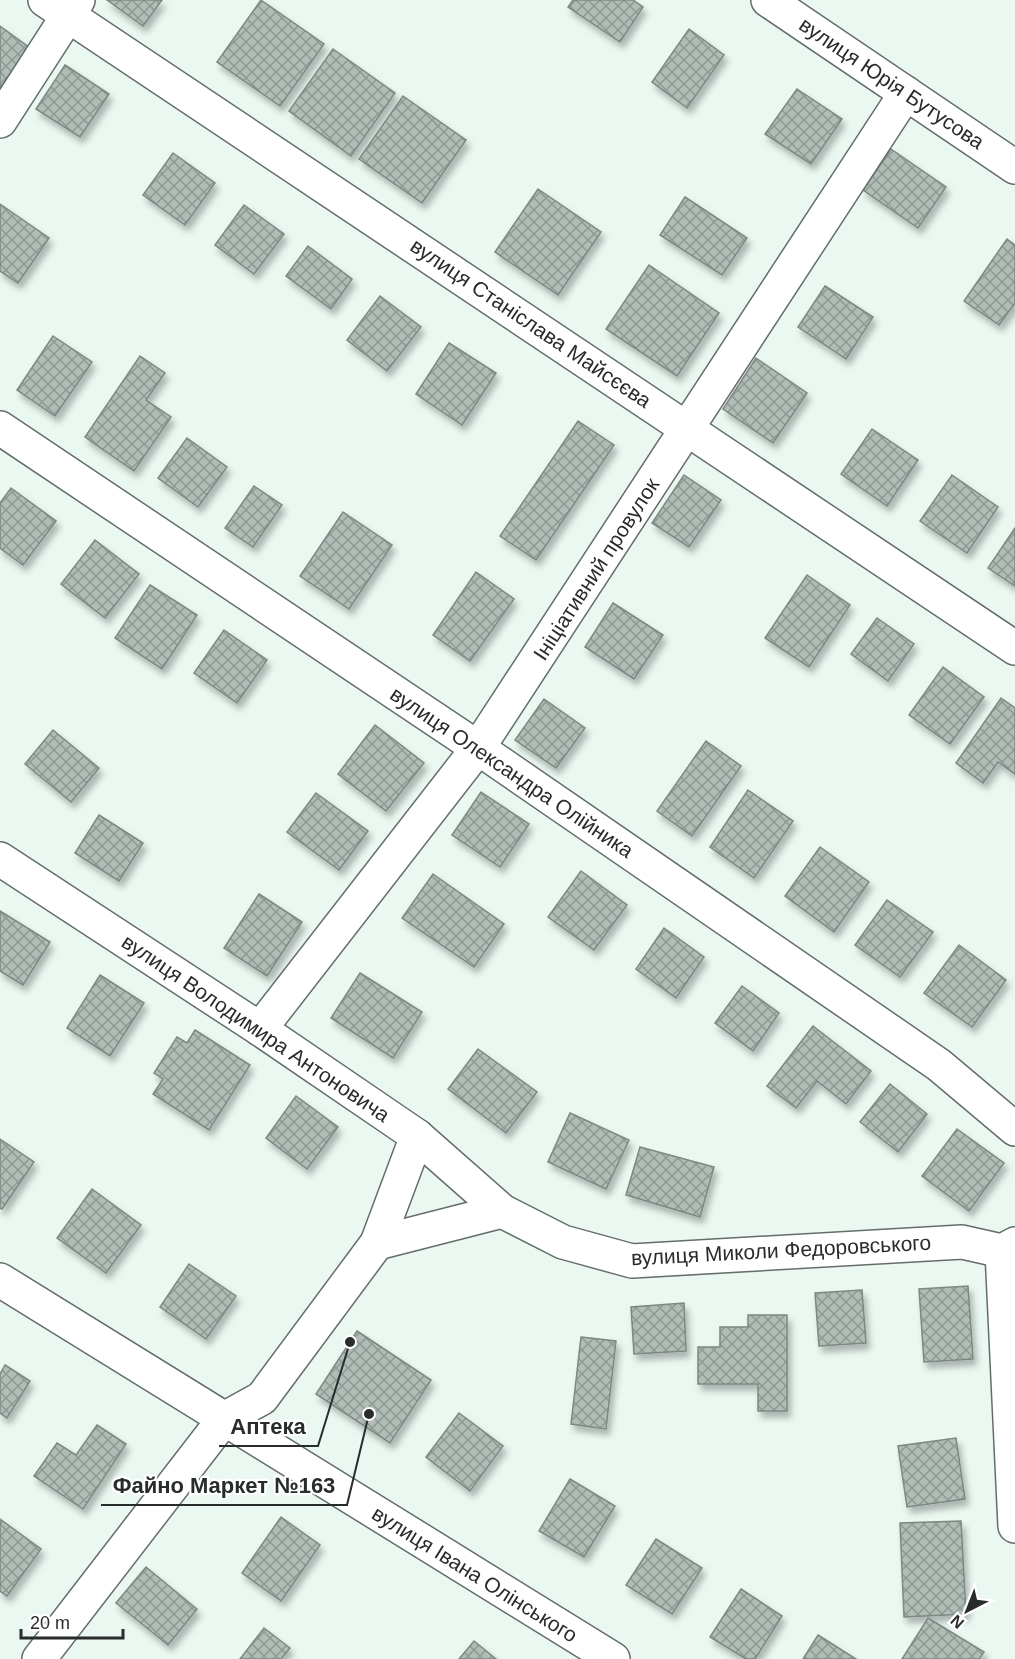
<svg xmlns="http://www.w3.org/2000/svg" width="1015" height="1659" font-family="Arial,sans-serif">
<defs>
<pattern id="building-cross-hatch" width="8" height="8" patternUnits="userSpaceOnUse" patternTransform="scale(1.5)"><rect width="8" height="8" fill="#b0bcb6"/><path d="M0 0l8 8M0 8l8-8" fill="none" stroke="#8f9994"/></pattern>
<filter id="shadow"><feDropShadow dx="3.5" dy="6" stdDeviation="3" flood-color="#0004"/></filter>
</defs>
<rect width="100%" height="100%" fill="#ebf7f1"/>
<g fill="url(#building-cross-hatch)" stroke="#7d8882" stroke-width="1.5" filter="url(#shadow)">
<path d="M107,0H162L143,26Z"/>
<path d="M261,0L324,44L280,106L217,62Z"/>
<path d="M573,0H633L643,7L620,42L568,7Z"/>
<path d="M0,26L30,48L0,89Z"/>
<path d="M689,29L724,55L687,108L652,82Z"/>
<path d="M333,49L395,93L351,156L289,111Z"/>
<path d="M65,65L109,94L80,137L36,109Z"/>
<path d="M797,89L842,119L811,164L765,134Z"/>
<path d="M403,96L466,140L422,203L359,159Z"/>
<path d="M891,149L946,187L918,228L863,190Z"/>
<path d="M173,153L215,183L185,225L143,195Z"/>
<path d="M538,189L601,232L558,295L495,252Z"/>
<path d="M685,197L747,238L722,275L660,235Z"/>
<path d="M0,204L49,238L18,283L0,271Z"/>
<path d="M244,205L284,234L254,274L215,245Z"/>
<path d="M1007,239L1015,245V303L999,325L964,301Z"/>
<path d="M308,246L352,279L331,309L286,276Z"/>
<path d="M649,265L719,313L677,376L606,329Z"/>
<path d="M825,286L873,317L846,359L798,327Z"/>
<path d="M380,296L421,327L387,371L347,340Z"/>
<path d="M53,336L92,362L55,416L17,390Z"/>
<path d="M449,343L496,373L462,425L416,394Z"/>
<path d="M140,356L165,373L146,400L171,417L134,471L85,437Z"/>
<path d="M756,358L807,393L773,443L723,409Z"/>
<path d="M578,421L614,445L536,560L500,536Z"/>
<path d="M872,429L918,460L887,506L841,474Z"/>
<path d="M187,438L227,467L198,507L158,478Z"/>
<path d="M684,475L721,500L689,547L652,523Z"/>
<path d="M952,475L998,507L967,553L920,521Z"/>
<path d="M254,486L282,505L253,547L225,528Z"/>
<path d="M11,488L56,521L23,565L0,548V503Z"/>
<path d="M343,512L392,545L349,609L300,576Z"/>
<path d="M1015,528V586L988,568Z"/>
<path d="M95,540L139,574L105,618L61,584Z"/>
<path d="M476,572L514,599L470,661L433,635Z"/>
<path d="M807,575L850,605L809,667L765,638Z"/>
<path d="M150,585L197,615L162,669L115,638Z"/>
<path d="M613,603L663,635L634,679L585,647Z"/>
<path d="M877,618L914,644L888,681L851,654Z"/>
<path d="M224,630L267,660L237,703L194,673Z"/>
<path d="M943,667L984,697L950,744L909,715Z"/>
<path d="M1001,698L1015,708V774L998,762L983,783L956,763Z"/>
<path d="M544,699L585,728L556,768L515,740Z"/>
<path d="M375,725L424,763L386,811L338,774Z"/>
<path d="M53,730L99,768L71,802L25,764Z"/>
<path d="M706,741L741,766L692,836L657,811Z"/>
<path d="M748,790L793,821L754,878L710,847Z"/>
<path d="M481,792L529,824L500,867L452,835Z"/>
<path d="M316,793L368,831L339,870L287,832Z"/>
<path d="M99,815L143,843L119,881L75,853Z"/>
<path d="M820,847L869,882L834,932L785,896Z"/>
<path d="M581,871L627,905L594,950L548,917Z"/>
<path d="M433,874L504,924L474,967L402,918Z"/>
<path d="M259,894L302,922L267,976L224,948Z"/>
<path d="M887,900L933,932L900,977L855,945Z"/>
<path d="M0,911L50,942L23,985L0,971Z"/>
<path d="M664,928L704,957L676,998L636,969Z"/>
<path d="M959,945L1006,980L972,1027L924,993Z"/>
<path d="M360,973L422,1012L393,1058L331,1018Z"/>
<path d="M100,975L144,1003L110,1056L67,1028Z"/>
<path d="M742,986L779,1013L753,1051L715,1023Z"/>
<path d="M813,1026L871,1071L846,1104L817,1081L796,1108L767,1086Z"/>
<path d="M195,1030L250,1065L209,1130L153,1094L163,1079L154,1073L177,1037L187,1043Z"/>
<path d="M478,1049L537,1092L506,1133L448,1089Z"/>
<path d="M890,1084L927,1114L898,1152L860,1122Z"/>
<path d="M296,1096L338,1127L307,1169L266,1138Z"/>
<path d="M570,1113L629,1140L606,1189L548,1162Z"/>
<path d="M957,1129L1004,1163L969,1211L922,1176Z"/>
<path d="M0,1139L34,1162L2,1209L0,1208Z"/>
<path d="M640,1147L714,1167L700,1217L626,1195Z"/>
<path d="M92,1189L141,1225L106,1273L57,1238Z"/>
<path d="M189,1264L236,1296L206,1339L160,1307Z"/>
<path d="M968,1286L973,1359L924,1362L919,1289Z"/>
<path d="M862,1290L866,1343L819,1346L815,1293Z"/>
<path d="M684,1303L686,1351L634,1354L631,1307Z"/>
<path d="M748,1315H787V1411H758V1384H698V1347H720V1327H748Z"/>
<path d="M357,1331L431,1380L390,1443L316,1394Z"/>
<path d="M581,1337L616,1341L606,1429L571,1424Z"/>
<path d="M5,1365L30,1381L7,1418L0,1413V1374Z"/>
<path d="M459,1413L503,1446L470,1491L426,1457Z"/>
<path d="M97,1425L126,1444L83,1509L34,1476L57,1443L76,1455Z"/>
<path d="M956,1438L965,1499L907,1507L898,1446Z"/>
<path d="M570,1479L615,1506L584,1557L539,1531Z"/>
<path d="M281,1517L320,1545L281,1601L242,1573Z"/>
<path d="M0,1519L41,1549L7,1596L0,1591Z"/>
<path d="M961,1521L966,1614L904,1617L900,1523Z"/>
<path d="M656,1539L702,1568L672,1614L626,1585Z"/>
<path d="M146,1567L197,1609L168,1645L116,1603Z"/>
<path d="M741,1589L782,1616L755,1659H746L710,1637Z"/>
<path d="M928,1618L984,1652L979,1659H902Z"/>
<path d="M264,1628L290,1648L281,1659H240Z"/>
<path d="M818,1635L856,1659H803Z"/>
<path d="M474,1641L496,1659H459Z"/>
</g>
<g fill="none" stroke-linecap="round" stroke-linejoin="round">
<g stroke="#646e69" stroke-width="36">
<g id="minor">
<path d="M45,0L1015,648"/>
<path d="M768,0L1015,167"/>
<path d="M0,121L78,0"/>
<path d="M0,428L478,748L939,1065L1015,1129"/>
<path d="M0,859L260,1029L417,1136L502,1211L563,1242L632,1261L962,1242L1002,1251L1015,1244"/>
<path d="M260,1029L478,748L906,93"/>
<path d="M377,1243L502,1211"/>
<path d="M1002,1251L1015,1526"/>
<path d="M0,1280L613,1659"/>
<path d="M39,1659L224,1419L262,1398L377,1243L417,1136"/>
</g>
</g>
<use href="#minor" stroke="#fff" stroke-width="33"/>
</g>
<g text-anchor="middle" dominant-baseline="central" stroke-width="4.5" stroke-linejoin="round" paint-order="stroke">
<g font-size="21" fill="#282c2a" stroke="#fff">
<text transform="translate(892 83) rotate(34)">вулиця Юрія Бутусова</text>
<text transform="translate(531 323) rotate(34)">вулиця Станіслава Майсєєва</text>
<text transform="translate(596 569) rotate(-57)">Ініціативний провулок</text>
<text transform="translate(512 772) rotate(34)">вулиця Олександра Олійника</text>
<text transform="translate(256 1028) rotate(34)">вулиця Володимира Антоновича</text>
<text transform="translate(781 1250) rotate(-3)">вулиця Миколи Федоровського</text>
<text transform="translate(475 1574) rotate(32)">вулиця Івана Олінського</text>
</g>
</g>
<path fill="none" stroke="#282c2a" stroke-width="2" d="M350 1342L318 1446H219M369 1414L347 1505H101"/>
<g fill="#282c2a" stroke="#fff" stroke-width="2">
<circle cx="350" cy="1342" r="6"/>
<circle cx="369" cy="1414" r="6"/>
</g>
<g font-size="22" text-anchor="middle" font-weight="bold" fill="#282c2a" stroke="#fff" stroke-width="4.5" stroke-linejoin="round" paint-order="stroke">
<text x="268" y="1434">Аптека</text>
<text x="224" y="1493">Файно Маркет №163</text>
</g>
<g transform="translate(967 1611) rotate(222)" stroke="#ffffff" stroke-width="4.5" paint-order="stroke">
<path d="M0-4.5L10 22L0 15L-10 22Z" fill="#282c2a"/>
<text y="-9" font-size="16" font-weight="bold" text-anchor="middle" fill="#282c2a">N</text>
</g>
<path d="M21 1629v9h102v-9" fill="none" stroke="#282c2a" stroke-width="3"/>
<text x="30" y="1629" font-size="18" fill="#282c2a" stroke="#ffffff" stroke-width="4.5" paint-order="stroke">20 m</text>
</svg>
